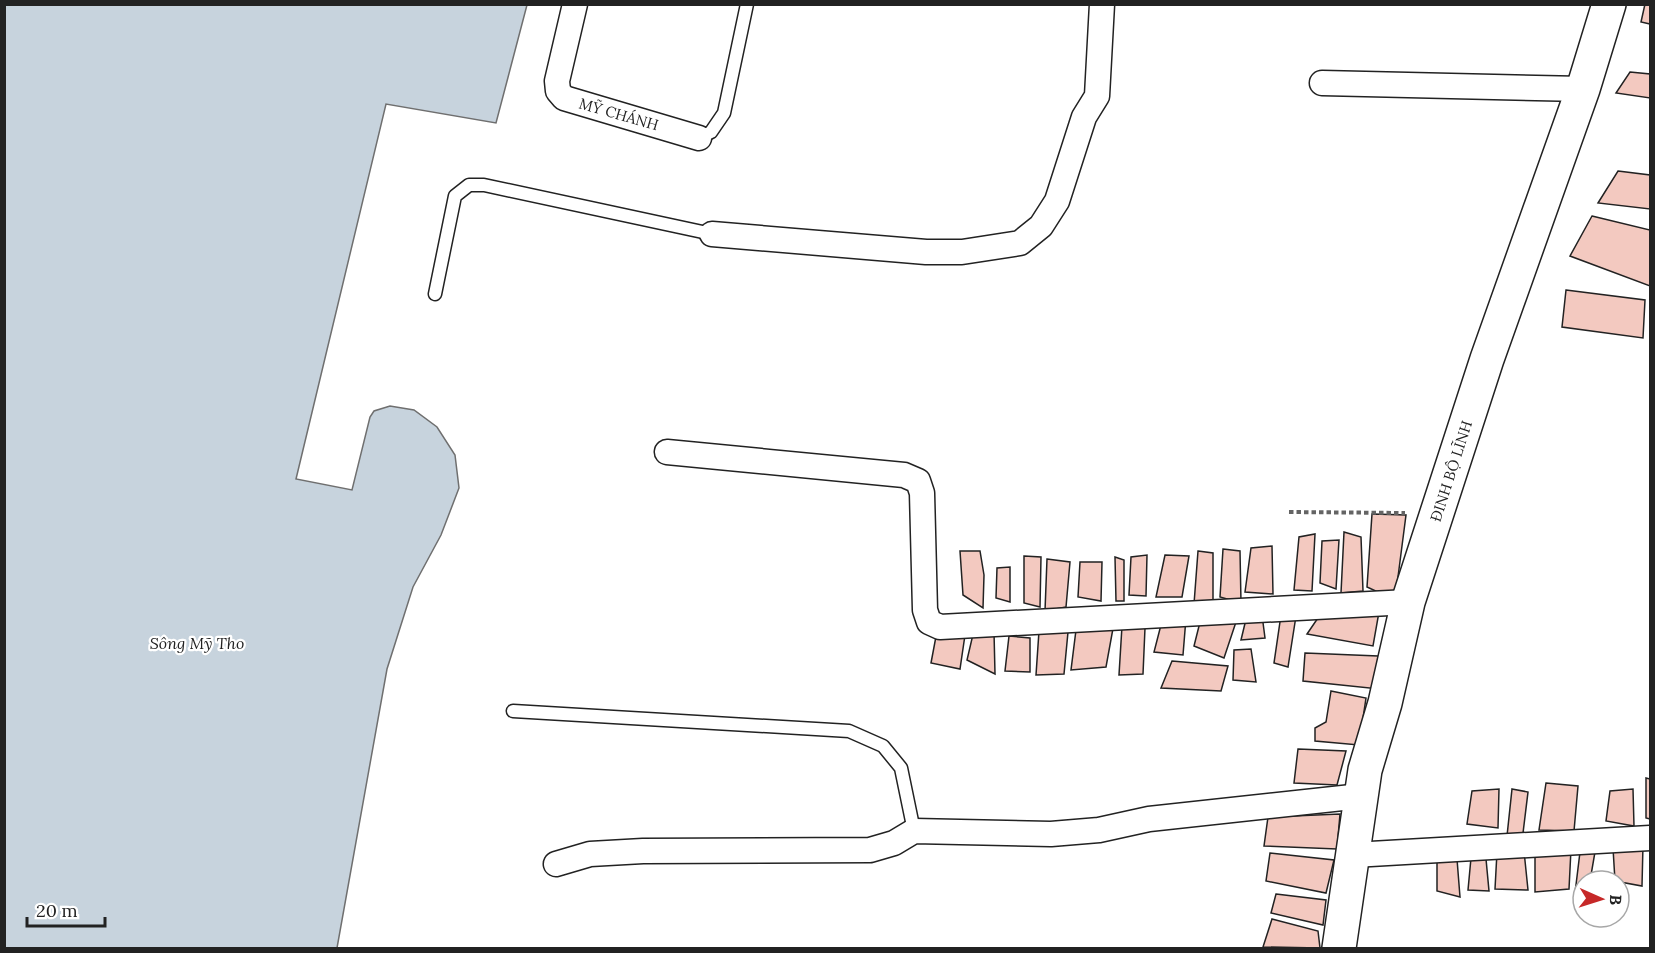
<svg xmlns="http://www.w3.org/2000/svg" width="1655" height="953" font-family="Lora,serif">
<rect width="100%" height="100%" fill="#fff"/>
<path fill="#c7d3dd" stroke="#6f6f6f" stroke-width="1.5" d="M5,4L527,5L496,123L386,104L296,479L352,490L370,417L374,411L390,406L414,410L437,427L455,455L459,488L441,535L413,587L387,669L337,948H5Z"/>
<g fill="#f3c9c0" stroke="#222" stroke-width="1.5">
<path d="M1645,4H1650V24L1641,22Z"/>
<path d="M1630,72L1650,74V98L1616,93Z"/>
<path d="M1618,171L1650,175V209L1598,203Z"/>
<path d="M1592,216L1650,230V286L1570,256Z"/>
<path d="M1566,290L1645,300L1643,338L1562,327Z"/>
<path d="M1372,514L1406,515L1395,600L1367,587Z"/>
<path d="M1344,532L1361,537L1363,591L1341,593Z"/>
<path d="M1315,534L1312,591L1294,590L1299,537Z"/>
<path d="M1339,540L1336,589L1320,583L1322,541Z"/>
<path d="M1272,546L1273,594L1245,592L1251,548Z"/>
<path d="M1223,549L1240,551L1241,603L1220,597Z"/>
<path d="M960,551H980L984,575L983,608L963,595Z"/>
<path d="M1198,551L1213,553V601L1194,604Z"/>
<path d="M1147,555L1146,596L1129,595L1131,557Z"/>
<path d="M1165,555L1189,556L1182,597H1156Z"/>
<path d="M1024,556L1041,557L1040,607L1024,603Z"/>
<path d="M1115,557L1124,560V601H1116Z"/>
<path d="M1047,559L1070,562L1066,607L1045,611Z"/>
<path d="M1080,562H1102L1101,601L1078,597Z"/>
<path d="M1010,567V602L996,598L997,568Z"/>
<path d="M1322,612H1379L1373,646L1307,634Z"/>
<path d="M1247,615H1262L1265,638L1241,640Z"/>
<path d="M1281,615L1296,616L1288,667L1274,663Z"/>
<path d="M1186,618L1183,655L1154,652L1162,621Z"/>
<path d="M1201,618L1237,619L1224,658L1194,646Z"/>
<path d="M1077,622L1114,623L1106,667L1071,670Z"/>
<path d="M1122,626L1145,628L1143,674L1119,675Z"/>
<path d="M974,630L994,632L995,674L967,660Z"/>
<path d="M937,631L965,635L960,669L931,663Z"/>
<path d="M1039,631L1068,632L1064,674L1036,675Z"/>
<path d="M1009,636L1030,638V672L1005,671Z"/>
<path d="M1251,649L1256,682L1233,680L1234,650Z"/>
<path d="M1305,653L1378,656L1379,689L1303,681Z"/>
<path d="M1172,661L1228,666L1221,691L1161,688Z"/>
<path d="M1331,691L1366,698L1359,745L1315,741V728L1326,722Z"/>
<path d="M1298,749L1346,751L1337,785L1294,783Z"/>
<path d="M1646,778L1650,779V819L1646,818Z"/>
<path d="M1546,783L1578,786L1574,831L1539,830Z"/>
<path d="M1499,789L1498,828L1467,824L1472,791Z"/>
<path d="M1512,789L1528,792L1523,833L1507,836Z"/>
<path d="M1633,789L1634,826L1606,821L1610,791Z"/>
<path d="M1340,814L1337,849L1264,846L1268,817Z"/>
<path d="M1643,845L1642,886L1615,881L1613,848Z"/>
<path d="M1535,847L1571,849L1569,889L1535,892Z"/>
<path d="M1524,851L1528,890L1495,889L1497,852Z"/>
<path d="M1580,852H1595L1590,881H1583V894L1575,893Z"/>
<path d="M1270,853L1334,860L1326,893L1266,881Z"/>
<path d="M1471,858L1486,859L1489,891L1468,890Z"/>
<path d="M1437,859H1457L1460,897L1437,891Z"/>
<path d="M1276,894L1326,900L1323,925L1271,913Z"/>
<path d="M1272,919L1318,931L1320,948L1263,947Z"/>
</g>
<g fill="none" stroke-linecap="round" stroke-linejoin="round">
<g stroke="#222" stroke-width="15">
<g id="lane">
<path d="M699,138L711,132L724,113L747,4"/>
<path d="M435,294L455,196L469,185H484L712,234"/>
<path d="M513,711L849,731L883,746L901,768L914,831"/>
</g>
</g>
<g stroke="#222" stroke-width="27">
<g id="street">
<path d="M575,4L557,81L558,91L564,98L699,138"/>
<path d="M1322,83L1583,89"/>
<path d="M712,234L926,252H962L1020,243L1041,226L1057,201L1084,117L1097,96L1102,4"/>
<path d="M667,452L904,475L918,481L922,493L925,610L929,622L940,627L1408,602"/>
<path d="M1353,855L1650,838"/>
<path d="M556,864L590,854L643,851L870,850L894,843L914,831L1051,834L1099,830L1149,819L1361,796"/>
</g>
</g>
<g stroke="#222" stroke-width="36">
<path id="secondary" d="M1339,948L1365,770L1385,703L1408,602L1487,359L1583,89L1609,4"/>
</g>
<path stroke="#646464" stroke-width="4" stroke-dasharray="4.5 3" stroke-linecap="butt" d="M1289,512L1405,513"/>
<use href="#lane" stroke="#fff" stroke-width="12"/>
<use href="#street" stroke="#fff" stroke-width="24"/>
<use href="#secondary" stroke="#fff" stroke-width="33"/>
</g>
<g text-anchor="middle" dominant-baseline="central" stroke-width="4.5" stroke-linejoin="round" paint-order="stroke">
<g font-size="15" fill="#222" stroke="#fff">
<text transform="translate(619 114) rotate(16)">MỸ CHÁNH</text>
<text transform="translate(1451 471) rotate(-72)">ĐINH BỘ LĨNH</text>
</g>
<g font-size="16" font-style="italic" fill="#222" stroke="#fff">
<text x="197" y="643">Sông Mỹ Tho</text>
</g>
</g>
<rect width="1655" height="953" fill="none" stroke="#222222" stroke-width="12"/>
<g transform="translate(1601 899) rotate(93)"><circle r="28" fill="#ffffff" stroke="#a7a7a7" stroke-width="1.5"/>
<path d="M0-4.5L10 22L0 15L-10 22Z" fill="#c62828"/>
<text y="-9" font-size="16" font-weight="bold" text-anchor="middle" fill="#222222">B</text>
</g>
<path d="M27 917v9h78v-9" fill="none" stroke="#222222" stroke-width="3"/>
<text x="36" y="917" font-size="18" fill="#222222" stroke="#ffffff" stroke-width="4.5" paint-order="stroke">20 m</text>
</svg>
